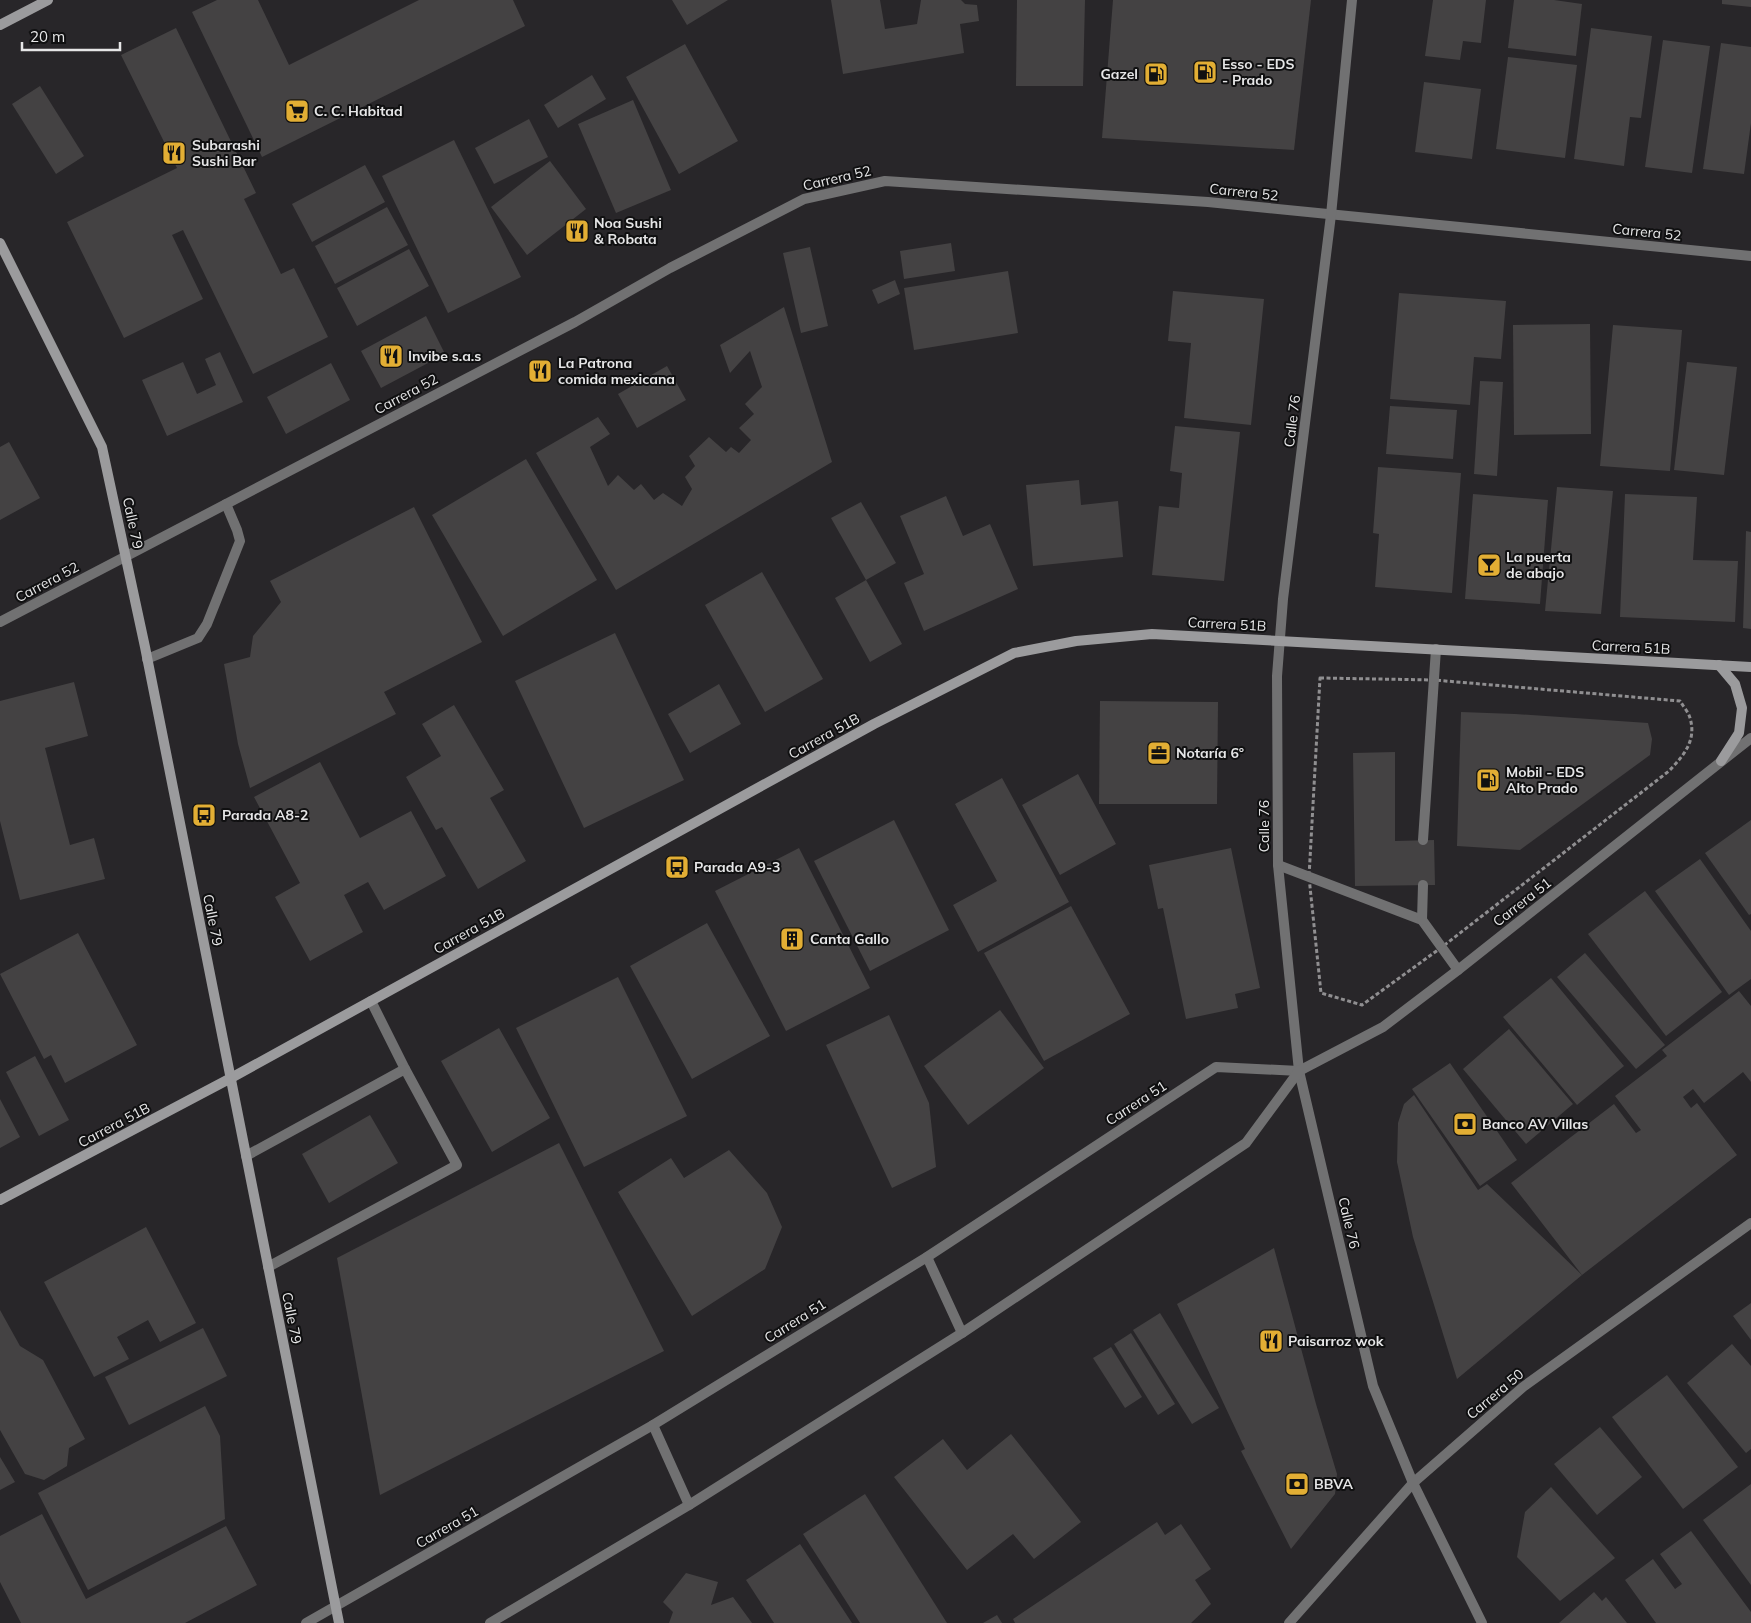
<svg xmlns="http://www.w3.org/2000/svg" width="1751" height="1623" font-family="Mulish,sans-serif">
<rect width="100%" height="100%" fill="#282629"/>
<g fill="#444243">
<path d="M217,0H258L289,65L419,0H513L525,26L262,157L192,12Z"/>
<path d="M672,0H728L687,25Z"/>
<path d="M831,0H880L885,29L917,24L921,0H961L965,4L977,5L979,21L960,24L964,53L843,74Z"/>
<path d="M1017,0H1085L1083,86H1016Z"/>
<path d="M1113,0H1311L1294,150L1102,138Z"/>
<path d="M1433,0H1486L1481,43L1463,41L1460,60L1425,56Z"/>
<path d="M1514,0H1554L1582,4L1576,56L1508,48Z"/>
<path d="M1722,0H1751V7L1722,4Z"/>
<path d="M176,28L256,193L244,199L281,274L294,268L328,337L253,374L183,230L172,235L203,299L124,338L67,222L177,168L121,55Z"/>
<path d="M1591,28L1652,36L1641,118L1630,117L1624,166L1574,159Z"/>
<path d="M1663,40L1710,46L1692,173L1645,167Z"/>
<path d="M1721,43L1751,47V123L1744,174L1703,169Z"/>
<path d="M685,44L738,141L679,174L626,77Z"/>
<path d="M1508,57L1577,65L1565,158L1496,149Z"/>
<path d="M592,75L606,99L558,128L544,105Z"/>
<path d="M1424,82L1481,89L1472,159L1415,152Z"/>
<path d="M40,86L84,156L56,174L12,104Z"/>
<path d="M633,100L671,190L616,213L578,124Z"/>
<path d="M529,119L548,157L494,184L475,148Z"/>
<path d="M454,140L521,277L448,313L382,176Z"/>
<path d="M550,161L586,209L527,255L491,207Z"/>
<path d="M365,165L385,202L312,242L292,204Z"/>
<path d="M387,207L408,245L335,284L315,246Z"/>
<path d="M951,243L955,271L904,279L900,251Z"/>
<path d="M810,247L828,326L801,333L783,253Z"/>
<path d="M409,249L429,286L357,326L337,288Z"/>
<path d="M1008,271L1018,333L914,350L904,288Z"/>
<path d="M895,280L900,294L878,304L872,290Z"/>
<path d="M1173,291L1264,299L1251,425L1184,418L1191,343L1168,341Z"/>
<path d="M1399,293L1506,301L1501,359L1474,357L1470,405L1390,399Z"/>
<path d="M784,307L832,462L616,590L536,453L598,417L610,434L590,447L608,486L618,475L634,490L641,484L654,500L663,493L682,506L692,489L685,477L695,466L689,456L709,437L726,452L731,447L739,453L751,440L739,428L754,414L745,404L762,387L750,351L730,373L720,345Z"/>
<path d="M426,316L445,354L381,388L361,351Z"/>
<path d="M1590,324L1591,434L1514,435L1513,325Z"/>
<path d="M1613,325L1682,330L1670,471L1600,466Z"/>
<path d="M220,352L243,402L167,436L142,380L183,362L197,394L216,385L205,359Z"/>
<path d="M1687,362L1737,367L1724,475L1674,470Z"/>
<path d="M331,363L350,400L286,434L267,397Z"/>
<path d="M667,366L686,400L637,428L618,394Z"/>
<path d="M1480,381L1503,382L1497,476L1474,474Z"/>
<path d="M1390,406L1457,410L1453,459L1386,454Z"/>
<path d="M1175,426L1240,432L1224,581L1152,575L1159,506L1179,508L1182,473L1170,471Z"/>
<path d="M9,442L40,498L0,520V447Z"/>
<path d="M526,459L597,580L503,636L432,515Z"/>
<path d="M1378,467L1461,473L1452,593L1375,587L1379,534L1373,533Z"/>
<path d="M1079,480L1081,505L1118,501L1123,557L1033,566L1026,485Z"/>
<path d="M1557,487L1613,491L1601,614L1545,611Z"/>
<path d="M1473,494L1548,500L1540,604L1465,599Z"/>
<path d="M1625,494L1697,497L1693,560L1738,561L1735,622L1620,617Z"/>
<path d="M946,496L963,536L990,524L1018,589L924,631L904,583L924,574L900,516Z"/>
<path d="M861,502L896,563L866,580L831,518Z"/>
<path d="M414,507L482,642L384,692L396,714L250,788L238,744L224,664L250,657L253,636L281,602L270,581Z"/>
<path d="M1746,531L1751,532V629L1743,628Z"/>
<path d="M762,572L823,679L765,712L705,605Z"/>
<path d="M866,580L902,644L870,662L835,598Z"/>
<path d="M615,633L684,780L584,828L515,681Z"/>
<path d="M74,682L88,736L45,748L70,845L94,838L105,879L20,900L0,821V701Z"/>
<path d="M719,684L741,724L690,753L668,714Z"/>
<path d="M1100,701L1218,702L1217,804H1099Z"/>
<path d="M454,705L504,790L490,798L526,861L478,889L442,827L436,830L406,777L441,756L422,724Z"/>
<path d="M1461,712L1515,714L1648,723L1652,739L1650,755L1520,850L1457,846Z"/>
<path d="M1395,752V841L1434,840L1435,885L1355,886L1353,753Z"/>
<path d="M320,762L360,838L411,811L446,876L384,910L368,882L344,895L363,932L310,961L275,897L300,883L254,797Z"/>
<path d="M1078,774L1116,844L1060,875L1022,805Z"/>
<path d="M1002,778L1069,902L978,952L953,905L997,881L955,804Z"/>
<path d="M894,820L949,930L870,971L814,861Z"/>
<path d="M1751,820V914L1749,915L1705,853Z"/>
<path d="M799,848L870,988L786,1031L715,891Z"/>
<path d="M1231,848L1260,988L1235,994L1238,1008L1186,1019L1163,908L1158,909L1149,865Z"/>
<path d="M1700,859L1751,931V979L1729,995L1655,891Z"/>
<path d="M1645,891L1722,992L1666,1036L1588,934Z"/>
<path d="M1071,906L1130,1014L1044,1061L984,953Z"/>
<path d="M707,923L770,1036L692,1079L630,966Z"/>
<path d="M78,933L137,1045L65,1083L51,1055L44,1059L0,974Z"/>
<path d="M1585,953L1665,1045L1636,1069L1557,977Z"/>
<path d="M618,977L687,1116L584,1167L516,1028Z"/>
<path d="M1551,978L1624,1066L1577,1105L1503,1017Z"/>
<path d="M1739,991L1751,1006V1082L1743,1072L1704,1103L1693,1089L1683,1097L1691,1108L1697,1103L1737,1155L1582,1275L1511,1183L1614,1104L1636,1133L1641,1130L1615,1096L1667,1056L1662,1050Z"/>
<path d="M1000,1010L1044,1068L968,1125L924,1066Z"/>
<path d="M889,1015L929,1103L936,1167L892,1188L826,1045Z"/>
<path d="M499,1028L550,1118L492,1152L441,1061Z"/>
<path d="M1509,1029L1573,1104L1526,1144L1463,1069Z"/>
<path d="M35,1056L69,1120L39,1136L6,1072Z"/>
<path d="M1450,1063L1517,1160L1480,1186L1412,1089Z"/>
<path d="M1414,1095L1478,1190L1487,1184L1582,1275L1457,1379L1413,1237L1397,1162L1398,1123L1404,1104Z"/>
<path d="M0,1099L20,1137L0,1148Z"/>
<path d="M370,1115L398,1163L329,1203L302,1154Z"/>
<path d="M559,1143L664,1351L380,1495L337,1258Z"/>
<path d="M729,1150L767,1193L782,1227L765,1269L692,1316L618,1192L671,1158L684,1178Z"/>
<path d="M146,1227L196,1323L160,1342L148,1320L117,1337L129,1359L94,1377L44,1282Z"/>
<path d="M1274,1248L1316,1404L1337,1474L1335,1494L1291,1549L1241,1451L1245,1449L1177,1304Z"/>
<path d="M1751,1303V1340L1733,1316Z"/>
<path d="M0,1310L20,1346L43,1360L85,1439L69,1448L67,1466L44,1480L25,1474L0,1430Z"/>
<path d="M1160,1313L1219,1408L1192,1424L1133,1330Z"/>
<path d="M203,1328L227,1376L129,1425L105,1377Z"/>
<path d="M1131,1333L1175,1404L1158,1415L1114,1344Z"/>
<path d="M1732,1344L1751,1366V1449L1746,1453L1687,1383Z"/>
<path d="M1111,1347L1142,1397L1125,1408L1093,1358Z"/>
<path d="M1667,1375L1738,1467L1683,1509L1612,1417Z"/>
<path d="M205,1406L220,1436L225,1519L88,1590L38,1493Z"/>
<path d="M1600,1427L1642,1477L1597,1515L1554,1464Z"/>
<path d="M1011,1434L1081,1522L1034,1559L1013,1534L967,1570L894,1477L943,1439L967,1470Z"/>
<path d="M0,1457L15,1482L0,1490Z"/>
<path d="M1751,1484V1585L1703,1520Z"/>
<path d="M1551,1487L1615,1558L1560,1601L1517,1557L1525,1512Z"/>
<path d="M865,1494L947,1623H860L803,1534Z"/>
<path d="M42,1514L86,1599L226,1526L257,1585L185,1623H21L0,1582V1536Z"/>
<path d="M1157,1522L1165,1535L1181,1524L1211,1569L1195,1580L1211,1604L1191,1623H1015L1013,1619Z"/>
<path d="M1691,1531L1751,1612V1623H1656L1625,1580L1653,1559L1675,1589L1682,1584L1660,1554Z"/>
<path d="M800,1544L852,1623H774L746,1580Z"/>
<path d="M686,1573L718,1582L711,1605L733,1597L752,1623H669L673,1612L663,1602Z"/>
<path d="M1594,1592L1602,1601L1606,1597L1627,1623H1559Z"/>
<path d="M997,1615L1002,1623H983Z"/>
</g>
<g fill="none" stroke-linecap="round" stroke-linejoin="round">
<path stroke="#908f91" stroke-width="3" stroke-dasharray="4 2.5" stroke-linecap="butt" d="M1320,678L1434,680L1680,701C1683,706 1689,713 1690,718C1697,741 1683,756 1669,771L1442,947L1362,1005L1321,993L1309,877Z"/>
<g stroke="#717172" stroke-width="10">
<path d="M147,659L198,638L207,624L240,541L237,530L226,504"/>
<path d="M1423,840L1436,649"/>
<path d="M1278,865L1422,920L1458,970"/>
<path d="M1422,920L1423,885"/>
<path d="M371,1001L405,1069"/>
<path d="M246,1156L405,1069L457,1165L268,1267"/>
</g>
<g stroke="#717172" stroke-width="10">
<path d="M0,622L575,322L670,268L804,199L885,181L1208,202L1751,256"/>
<path d="M1289,1623L1413,1483L1523,1387L1751,1223"/>
</g>
<g stroke="#717172" stroke-width="10">
<path d="M1352,0L1331,215L1283,599L1277,676L1278,865L1299,1071L1373,1386L1413,1483L1482,1623"/>
<path d="M927,1257L962,1333"/>
<path d="M653,1425L689,1505"/>
<path d="M306,1623L653,1425L927,1257L1216,1067L1299,1071"/>
<path d="M490,1623L689,1505L962,1333L1246,1143L1299,1071L1383,1027L1458,970L1751,738"/>
</g>
<g stroke="#9b9b9d" stroke-width="10">
<path d="M0,25L48,0"/>
<path d="M0,243L102,447L145,647L339,1623"/>
<path d="M1719,665L1735,684L1742,708L1739,733L1721,761"/>
<path d="M0,1200L231,1078L874,724L1014,653L1076,641L1152,634L1751,667"/>
</g>
</g>
<defs>
<g id="fuel-square" transform="scale(1.25)"><rect x="-9" y="-9" width="18" height="18" rx="4" fill="#e2ae34" stroke="#101011"/><path d="M-5.5-6h7V0h2V4h1.3V-2.5L3-4.5l.8-.8L6-3V5H2.5V1h-1V6h-7ZM-4.2-4.7v3.2H.2V-4.7Z" fill="#111"/></g>
<g id="supermarket-square" transform="scale(1.25)"><rect x="-9" y="-9" width="18" height="18" rx="4" fill="#e2ae34" stroke="#101011"/><path d="M-6-5.5h2.5l.6 2H6L4.5 2H-2.5L-4.4-4H-6ZM-1.5 3.2a1.3 1.3 0 1 0 .1 0ZM3 3.2a1.3 1.3 0 1 0 .1 0Z" fill="#111"/></g>
<g id="restaurant-square" transform="scale(1.25)"><rect x="-9" y="-9" width="18" height="18" rx="4" fill="#e2ae34" stroke="#101011"/><path d="M-5-6h1v4h1v-4h1v4h1v-4h1v5L-1.5 .5V6h-2V.5L-5-1ZM5-6V6H3V1.5H1.5Q1.5-4 5-6Z" fill="#111"/></g>
<g id="bar-square" transform="scale(1.25)"><rect x="-9" y="-9" width="18" height="18" rx="4" fill="#e2ae34" stroke="#101011"/><path d="M-6-5H6L.8 .8V4.5H3.5V6h-7V4.5H-.8V.8Z" fill="#111"/></g>
<g id="office-square" transform="scale(1.25)"><rect x="-9" y="-9" width="18" height="18" rx="4" fill="#e2ae34" stroke="#101011"/><path d="M-6-3h4V-5.5h4V-3h4V5H-6ZM-1-4.5V-3h2v-1.5ZM-6 0V1H6V0Z" fill="#111"/></g>
<g id="bus-square" transform="scale(1.25)"><rect x="-9" y="-9" width="18" height="18" rx="4" fill="#e2ae34" stroke="#101011"/><path d="M-5-6H5V4H4V6H2V4H-2V6H-4V4H-5ZM-3.5-4V0h7V-4ZM-3.5 1.2v1.5H-2V1.2ZM2 1.2v1.5H3.5V1.2Z" fill="#111"/></g>
<g id="building-square" transform="scale(1.25)"><rect x="-9" y="-9" width="18" height="18" rx="4" fill="#e2ae34" stroke="#101011"/><path d="M-4-6H4V6H1V3H-1V6H-4ZM-2.5-4.3h1.7v1.8h-1.7ZM.8-4.3h1.7v1.8H.8ZM-2.5-1h1.7V.8h-1.7ZM.8-1h1.7V.8H.8Z" fill="#111"/></g>
<g id="bank-square" transform="scale(1.25)"><rect x="-9" y="-9" width="18" height="18" rx="4" fill="#e2ae34" stroke="#101011"/><path d="M-6-4H6V4H-6ZM0-2.3a2.3 2.3 0 1 0 0 4.6a2.3 2.3 0 1 0 0-4.6Z" fill="#111"/></g>
</defs>
<g fill-rule="evenodd">
<use href="#fuel-square" x="1205" y="72"/>
<use href="#fuel-square" x="1156" y="74"/>
<use href="#supermarket-square" x="297" y="111"/>
<use href="#restaurant-square" x="174" y="153"/>
<use href="#restaurant-square" x="577" y="231"/>
<use href="#restaurant-square" x="391" y="356"/>
<use href="#restaurant-square" x="540" y="371"/>
<use href="#bar-square" x="1489" y="565"/>
<use href="#office-square" x="1159" y="753"/>
<use href="#fuel-square" x="1488" y="780"/>
<use href="#bus-square" x="204" y="815"/>
<use href="#bus-square" x="677" y="867"/>
<use href="#building-square" x="792" y="939"/>
<use href="#bank-square" x="1465" y="1124"/>
<use href="#restaurant-square" x="1271" y="1341"/>
<use href="#bank-square" x="1297" y="1484"/>
</g>
<g text-anchor="middle" dominant-baseline="central" stroke-width="4" stroke-linejoin="round" paint-order="stroke">
<g font-size="14" font-weight="bold" fill="#e6e6e7" stroke="#101011" text-anchor="start">
<text x="1222" y="64">Esso - EDS<tspan x="1222" dy="16">- Prado</tspan></text>
<text x="1138" y="74" text-anchor="end">Gazel</text>
<text x="314" y="111">C. C. Habitad</text>
<text x="192" y="145">Subarashi<tspan x="192" dy="16">Sushi Bar</tspan></text>
<text x="594" y="223">Noa Sushi<tspan x="594" dy="16">&amp; Robata</tspan></text>
<text x="408" y="356">Invibe s.a.s</text>
<text x="558" y="363">La Patrona<tspan x="558" dy="16">comida mexicana</tspan></text>
<text x="1506" y="557">La puerta<tspan x="1506" dy="16">de abajo</tspan></text>
<text x="1176" y="753">Notaría 6°</text>
<text x="1506" y="772">Mobil - EDS<tspan x="1506" dy="16">Alto Prado</tspan></text>
<text x="222" y="815">Parada A8-2</text>
<text x="694" y="867">Parada A9-3</text>
<text x="810" y="939">Canta Gallo</text>
<text x="1482" y="1124">Banco AV Villas</text>
<text x="1288" y="1341">Paisarroz wok</text>
<text x="1314" y="1484">BBVA</text>
</g>
<g font-size="14" fill="#e6e6e7" stroke="#101011">
<text transform="translate(837 178) rotate(-13)">Carrera 52</text>
<text transform="translate(1244 192) rotate(6)">Carrera 52</text>
<text transform="translate(1647 232) rotate(6)">Carrera 52</text>
<text transform="translate(406 394) rotate(-28)">Carrera 52</text>
<text transform="translate(1292 421) rotate(-83)">Calle 76</text>
<text transform="translate(133 523) rotate(78)">Calle 79</text>
<text transform="translate(47 582) rotate(-28)">Carrera 52</text>
<text transform="translate(1227 624) rotate(3)">Carrera 51B</text>
<text transform="translate(1631 647) rotate(3)">Carrera 51B</text>
<text transform="translate(824 736) rotate(-29)">Carrera 51B</text>
<text transform="translate(1264 826) rotate(-90)">Calle 76</text>
<text transform="translate(1522 902) rotate(-38)">Carrera 51</text>
<text transform="translate(213 920) rotate(79)">Calle 79</text>
<text transform="translate(469 931) rotate(-29)">Carrera 51B</text>
<text transform="translate(1136 1103) rotate(-33)">Carrera 51</text>
<text transform="translate(114 1125) rotate(-28)">Carrera 51B</text>
<text transform="translate(1349 1223) rotate(77)">Calle 76</text>
<text transform="translate(292 1318) rotate(79)">Calle 79</text>
<text transform="translate(795 1321) rotate(-32)">Carrera 51</text>
<text transform="translate(1495 1394) rotate(-40)">Carrera 50</text>
<text transform="translate(447 1527) rotate(-30)">Carrera 51</text>
</g>
</g>
<path d="M22 42v8h98v-8" fill="none" stroke="#e6e6e7" stroke-width="2.5"/>
<text x="30" y="42" font-size="15" fill="#e6e6e7" stroke="#101011" stroke-width="4" paint-order="stroke">20 m</text>
</svg>
